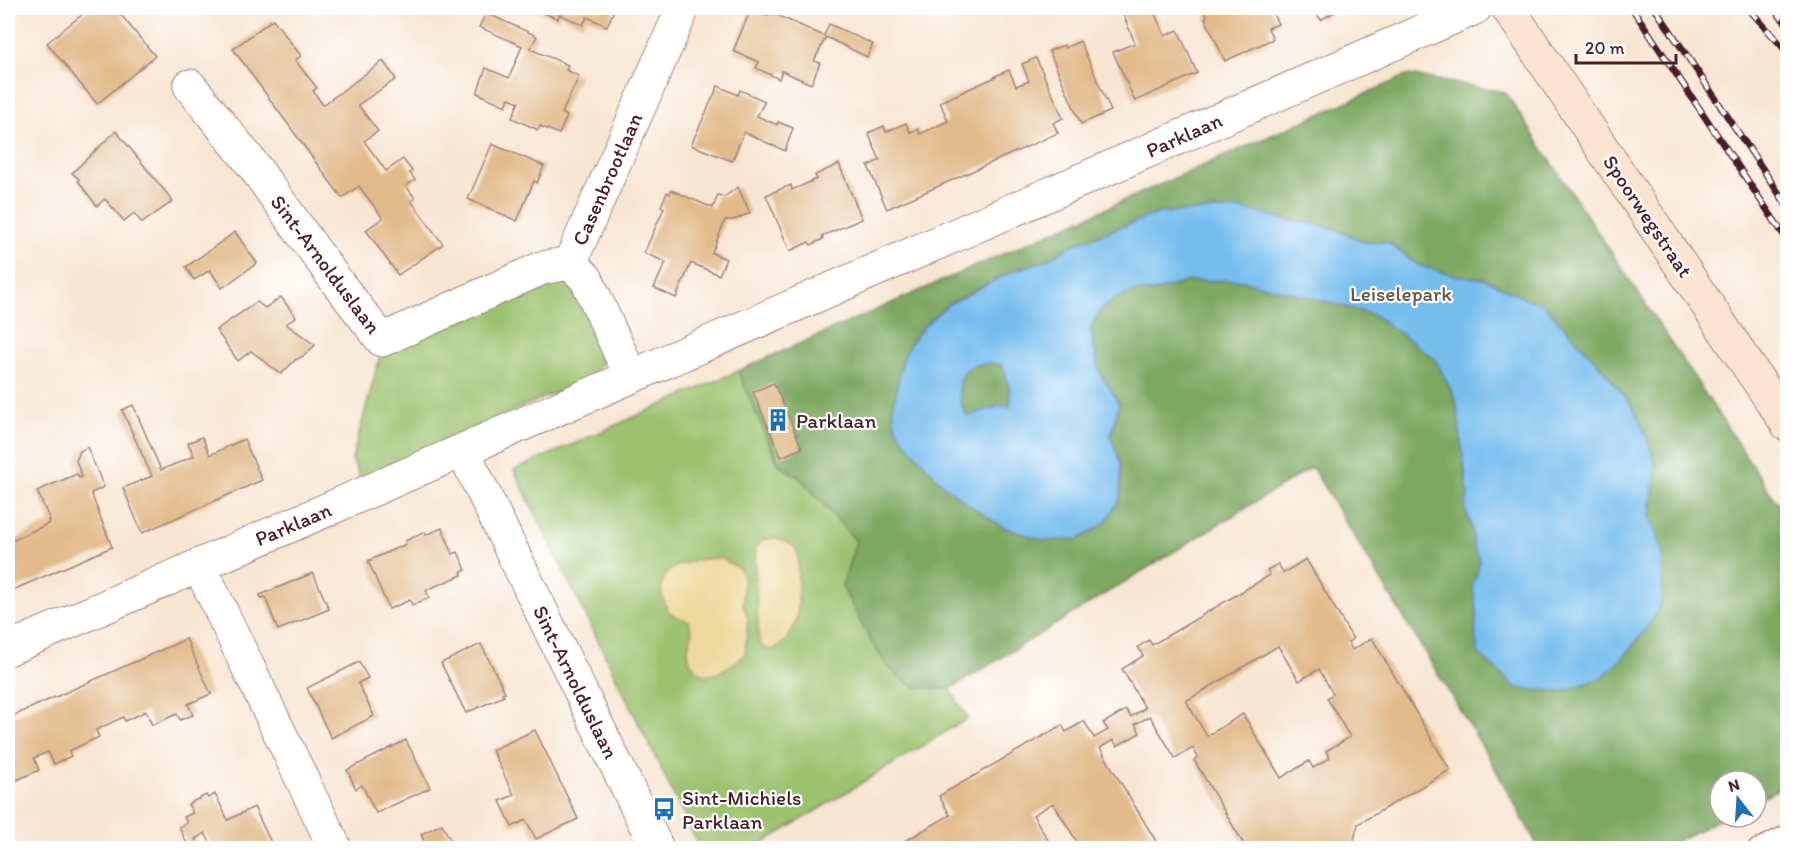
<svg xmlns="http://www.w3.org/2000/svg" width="1795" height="856" font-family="Itim,sans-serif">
<rect width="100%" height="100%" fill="#fff"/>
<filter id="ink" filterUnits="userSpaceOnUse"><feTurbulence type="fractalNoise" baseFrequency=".0167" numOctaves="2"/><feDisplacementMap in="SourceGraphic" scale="12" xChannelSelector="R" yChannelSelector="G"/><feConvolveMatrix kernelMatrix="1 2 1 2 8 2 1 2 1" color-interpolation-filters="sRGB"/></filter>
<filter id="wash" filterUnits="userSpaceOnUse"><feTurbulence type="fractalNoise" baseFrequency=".008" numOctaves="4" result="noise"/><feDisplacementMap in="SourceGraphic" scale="24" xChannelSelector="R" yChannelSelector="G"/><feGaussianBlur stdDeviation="1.35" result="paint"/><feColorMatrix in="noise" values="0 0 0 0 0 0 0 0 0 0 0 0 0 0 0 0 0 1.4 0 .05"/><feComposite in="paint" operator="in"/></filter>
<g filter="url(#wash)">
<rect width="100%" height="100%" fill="#f8e6d2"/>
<g fill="#9bc26e" stroke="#72704c" stroke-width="1.5">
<path d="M1408,75L1505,92L1787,518V784L1756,801V781H1720V817H1724L1663,848H1539L1487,754L1312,467L950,689L968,718L755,848H700L514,470Z"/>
<path d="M544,280H561L571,288L600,349C603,362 600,371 589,378L360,478L352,459L380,356Z"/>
</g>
<g fill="#7ca861" stroke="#636446" stroke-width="1.5" fill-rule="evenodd">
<path d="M1408,75L1505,92L1787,518V784L1756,801V781H1720V817H1724L1663,848H1539L1487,754L1312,467L950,689C939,688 928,689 917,687C885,680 856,613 842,586L856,541L801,479L778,464L738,371ZM1241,209L1289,220L1329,227L1368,243L1388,242L1418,265L1456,276L1484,279L1522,297L1542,304L1593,358L1633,407L1656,466L1650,517L1655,616L1624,657L1490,664L1478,653L1475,633L1477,613L1473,583L1477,574L1479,559L1473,545L1472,528L1465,509L1468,495L1456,400L1435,359L1374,315L1298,294L1237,280L1189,281L1153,292H1134L1116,298L1101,310L1090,328L1100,373L1119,403L1111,436L1121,465L1120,499L1104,524L1003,527L972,507L943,485L893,407L902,363L909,345L926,324L949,304L1013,271L1044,261L1075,244L1159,213Z"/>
<path d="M988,363L1002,365C1008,379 1010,391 1010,406H999L968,416C958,405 954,377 969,368C974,365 983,364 988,363Z"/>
</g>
<g fill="#eeda9e" stroke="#9c7c64" stroke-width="1.5">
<path d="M774,538C783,541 793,542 797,552C799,559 797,569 798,576C799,600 801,635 776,648C769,651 764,649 759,644L755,568L756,548L762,540Z"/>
<path d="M721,558L740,569L743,578V605L748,618L745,654L738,661L718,673L706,676L695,669L689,660L688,648L692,634L689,621C683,618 676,618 672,614C666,610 663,601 662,594C656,562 700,559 721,558Z"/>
</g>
<path fill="#76bdee" stroke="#606e8c" stroke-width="1.5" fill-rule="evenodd" d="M1241,209L1289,220L1329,227L1368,243L1387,242L1418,265L1456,276L1484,279L1522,297L1543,304L1593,358L1633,407L1646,436L1656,466L1650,517L1663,554L1662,600L1655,616L1624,657L1601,678L1562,692L1516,688L1478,653L1475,633L1477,613L1472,583L1477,574L1479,559L1473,545L1472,528L1465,509L1468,495L1456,400L1435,359L1374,315L1298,294L1237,280L1189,281L1153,292H1134L1116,298L1101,310L1090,328L1100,373L1119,403L1111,436L1121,465L1120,499L1104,524L1079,539L1045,541L1003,527L972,507L943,485L903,439L895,425L893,407L902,363L909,345L926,324L949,304L1013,271L1044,261L1075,244L1159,213ZM988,363L1002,365C1008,379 1011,391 1010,406H999L968,416C958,405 955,377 969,368C974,365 983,364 988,363Z"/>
<g id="blocks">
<g fill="#e2bb8b" fill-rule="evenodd">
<path d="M90,8H115L155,56L97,104L47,43Z"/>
<path d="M532,8H615L607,26L587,17L583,25L559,14L558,19Z"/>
<path d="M1124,8H1132L1135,13L1148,8H1152L1165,36L1178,30L1197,73L1135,101L1113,52L1135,43L1121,9Z"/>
<path d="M1203,8H1270L1278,24L1268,28L1273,39L1225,61L1205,18L1207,17Z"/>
<path d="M1312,8H1341L1321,20Z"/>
<path d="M751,9L768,16L770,12L824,36L829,24L873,44L867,57L826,37L814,61L820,63L811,84L782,71L779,79L756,68L759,62L733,51Z"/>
<path d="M486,13L537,36L530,49L568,65L566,70L579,76L562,113L567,116L559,134L540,126L538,130L512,118L519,102L509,98L506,106L477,93L486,68L509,78L522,46L479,27Z"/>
<path d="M273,19L301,56L295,60L317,88L313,91L323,105L383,61L396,79L358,105L378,131L364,141L386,171L403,159L412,171L410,173L415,180L406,186L415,198L411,201L443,244L398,275L366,230L383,218L359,186L342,198L233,49Z"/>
<path d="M1080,41L1111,111L1081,124L1049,51L1064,45L1065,48Z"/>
<path d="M1036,58L1063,118L1053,123L1058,133L887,209L868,166L880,160L868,133L884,126L886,132L906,123L910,132L918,129L920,134L948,121L940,102L996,77L995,76L1009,70L1016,86L1029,81L1022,64Z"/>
<path d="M718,86L738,95L740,90L765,101L757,116L777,125L778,122L793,128L785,151L744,132L732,161L691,145Z"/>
<path d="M116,131L173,201L142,223L134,213L124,221L105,199L97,206L78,181L79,179L72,173Z"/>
<path d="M492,144L544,166L537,183L534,181L517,221L468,199Z"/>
<path d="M839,164L862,219L822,236L823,239L811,245L809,242L790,251L766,195L791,185L792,190L817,179L815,175Z"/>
<path d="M738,187L750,213L734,220H725L712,253L726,259L719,275L691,263L676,298L654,288L666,262L644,253L664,208L661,206L667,192L670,194L671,190L713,208L718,195L724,197Z"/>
<path d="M235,232L257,263L222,288L210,270L194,280L186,267Z"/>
<path d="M281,297L296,317L286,324L315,345L305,355L295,360L281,374L251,351L238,361L216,330L257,302L265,308Z"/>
<path d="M774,383L802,448L781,457L753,392Z"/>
<path d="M133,405L161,470L194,456L188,443L202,437L210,455L244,439L262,480L142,533L123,488L152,476L122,410Z"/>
<path d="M87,447L104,487L91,493L112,547L8,592V543L49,523L48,520H50L37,491L77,474L79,478L82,477L76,461L80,451Z"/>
<path d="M442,528L453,554L458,552L466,570L461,572L462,575L426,590L429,598L412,605L410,600L389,609L368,561L406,544L405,541L425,532L426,535Z"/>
<path d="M1306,559L1353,639L1348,642L1352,650L1372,638L1450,770L1358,824L1352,848H1246L1194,760L1198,757L1193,748L1175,758L1150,716L1135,724L1140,733L1117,746L1113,740L1100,748L1160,848H1081L1053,803L1033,815L1051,845L1045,848H893L950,815L939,796L1062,725L1066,732L1084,721L1094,738L1108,730L1103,723L1126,710L1131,717L1145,708L1122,669L1143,656L1138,647L1149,640L1152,645L1270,575L1267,570L1278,564L1283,573ZM1278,646L1299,681L1319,669L1333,694L1327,698L1350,737L1326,751L1330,758L1313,768L1309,761L1281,778L1243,714L1207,736L1186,701Z"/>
<path d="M313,573L329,609L278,630L265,597L261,598L260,595Z"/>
<path d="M186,639L211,694L188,704L193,715L180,720L177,714L152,725L146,711L125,721L123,717L96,730L99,737L69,751L71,756L54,764L48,752L34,758L39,770L8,784V718Z"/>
<path d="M481,644L505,692L502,693L504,696L466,713L441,663Z"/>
<path d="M359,662L368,678L358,683L374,716L331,738L307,688Z"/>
<path d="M535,730L578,819L536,839L526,820L512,827L500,801L514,795L492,750Z"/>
<path d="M406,740L430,788L376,813L362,785L356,789L347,770Z"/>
<path d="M215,794L228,820L254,807L273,847L269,848H213L205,833L195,839L197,844L189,848L179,827L187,823L184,817L193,813L188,804L206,795L208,798Z"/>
<path d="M442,824L454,848H420L426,846L421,834Z"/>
</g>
</g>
</g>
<g filter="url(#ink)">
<use href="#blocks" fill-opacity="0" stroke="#a1827e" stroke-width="1.5"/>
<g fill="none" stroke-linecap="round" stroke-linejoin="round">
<g stroke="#a1827e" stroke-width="19">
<path id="lane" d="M1757,848L1788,833"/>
</g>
<g stroke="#a1827e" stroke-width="35">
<g id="street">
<path d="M190,86L253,165L337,282L382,340L542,268L570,263"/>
<path d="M631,377L586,278L570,263L683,8"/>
<path d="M463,451L657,848"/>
<path d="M199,565L335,848"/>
<path d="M8,649L1475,8"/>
</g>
</g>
<g stroke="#a1827e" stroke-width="35">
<path id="secondary" d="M1508,8L1788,425"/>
</g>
<use href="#lane" stroke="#fff" stroke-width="16"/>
<use href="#street" stroke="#fff" stroke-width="33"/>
<use href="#secondary" stroke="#fde4d1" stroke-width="33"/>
<g stroke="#4a1f2b" stroke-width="7">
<g id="rail">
<path d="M1632,8L1788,241"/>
<path d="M1655,8L1788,207"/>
<path d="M1748,8L1788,53"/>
<path d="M1773,8L1788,25"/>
</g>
</g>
<use href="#rail" stroke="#fff" stroke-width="4.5" stroke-dasharray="14" stroke-linecap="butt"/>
</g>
</g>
<defs>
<g id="building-bare" transform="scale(1.8)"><path d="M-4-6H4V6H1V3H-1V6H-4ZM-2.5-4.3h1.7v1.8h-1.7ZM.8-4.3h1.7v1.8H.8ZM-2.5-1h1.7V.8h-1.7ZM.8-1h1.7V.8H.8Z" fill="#1f6fb2" stroke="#fff" stroke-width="2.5" paint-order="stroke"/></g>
<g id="bus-bare" transform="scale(1.8)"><path d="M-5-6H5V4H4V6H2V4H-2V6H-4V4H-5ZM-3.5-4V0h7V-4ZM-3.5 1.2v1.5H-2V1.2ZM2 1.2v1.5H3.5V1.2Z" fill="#1f6fb2" stroke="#fff" stroke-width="2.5" paint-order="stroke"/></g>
</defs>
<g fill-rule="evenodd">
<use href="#building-bare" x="778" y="420"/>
<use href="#bus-bare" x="664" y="809"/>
</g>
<g text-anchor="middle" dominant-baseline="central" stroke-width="4.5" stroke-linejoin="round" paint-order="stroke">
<g font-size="21" fill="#4a1f2b" stroke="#fff">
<text transform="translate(1184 135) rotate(-24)">Parklaan</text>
<text transform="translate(607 179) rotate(-66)">Casenbrootlaan</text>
<text transform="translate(1648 216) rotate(56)">Spoorwegstraat</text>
<text transform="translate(326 264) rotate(53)">Sint-Arnolduslaan</text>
<text transform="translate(293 524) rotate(-23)">Parklaan</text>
<text transform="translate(576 682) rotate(64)">Sint-Arnolduslaan</text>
</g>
<g font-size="21" fill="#665842" stroke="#fff">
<text x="1401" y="293">Leiselepark</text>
</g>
<g font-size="21" fill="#4a1f2b" stroke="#fff" text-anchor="start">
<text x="796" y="420">Parklaan</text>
<text x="682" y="797">Sint-Michiels<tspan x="682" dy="24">Parklaan</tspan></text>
</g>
</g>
<rect width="1795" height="856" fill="none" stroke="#fff" stroke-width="30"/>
<g transform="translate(1738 799) rotate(343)"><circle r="28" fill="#ffffff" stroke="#b7a5aa" stroke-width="1.5"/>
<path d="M0-4.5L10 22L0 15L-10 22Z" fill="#1f6fb2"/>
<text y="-9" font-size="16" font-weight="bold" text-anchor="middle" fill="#4a1f2b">N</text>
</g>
<path d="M1576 54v9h100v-9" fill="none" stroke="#4a1f2b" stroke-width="3"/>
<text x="1585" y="54" font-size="18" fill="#4a1f2b" stroke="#ffffff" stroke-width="4.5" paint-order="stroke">20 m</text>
</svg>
